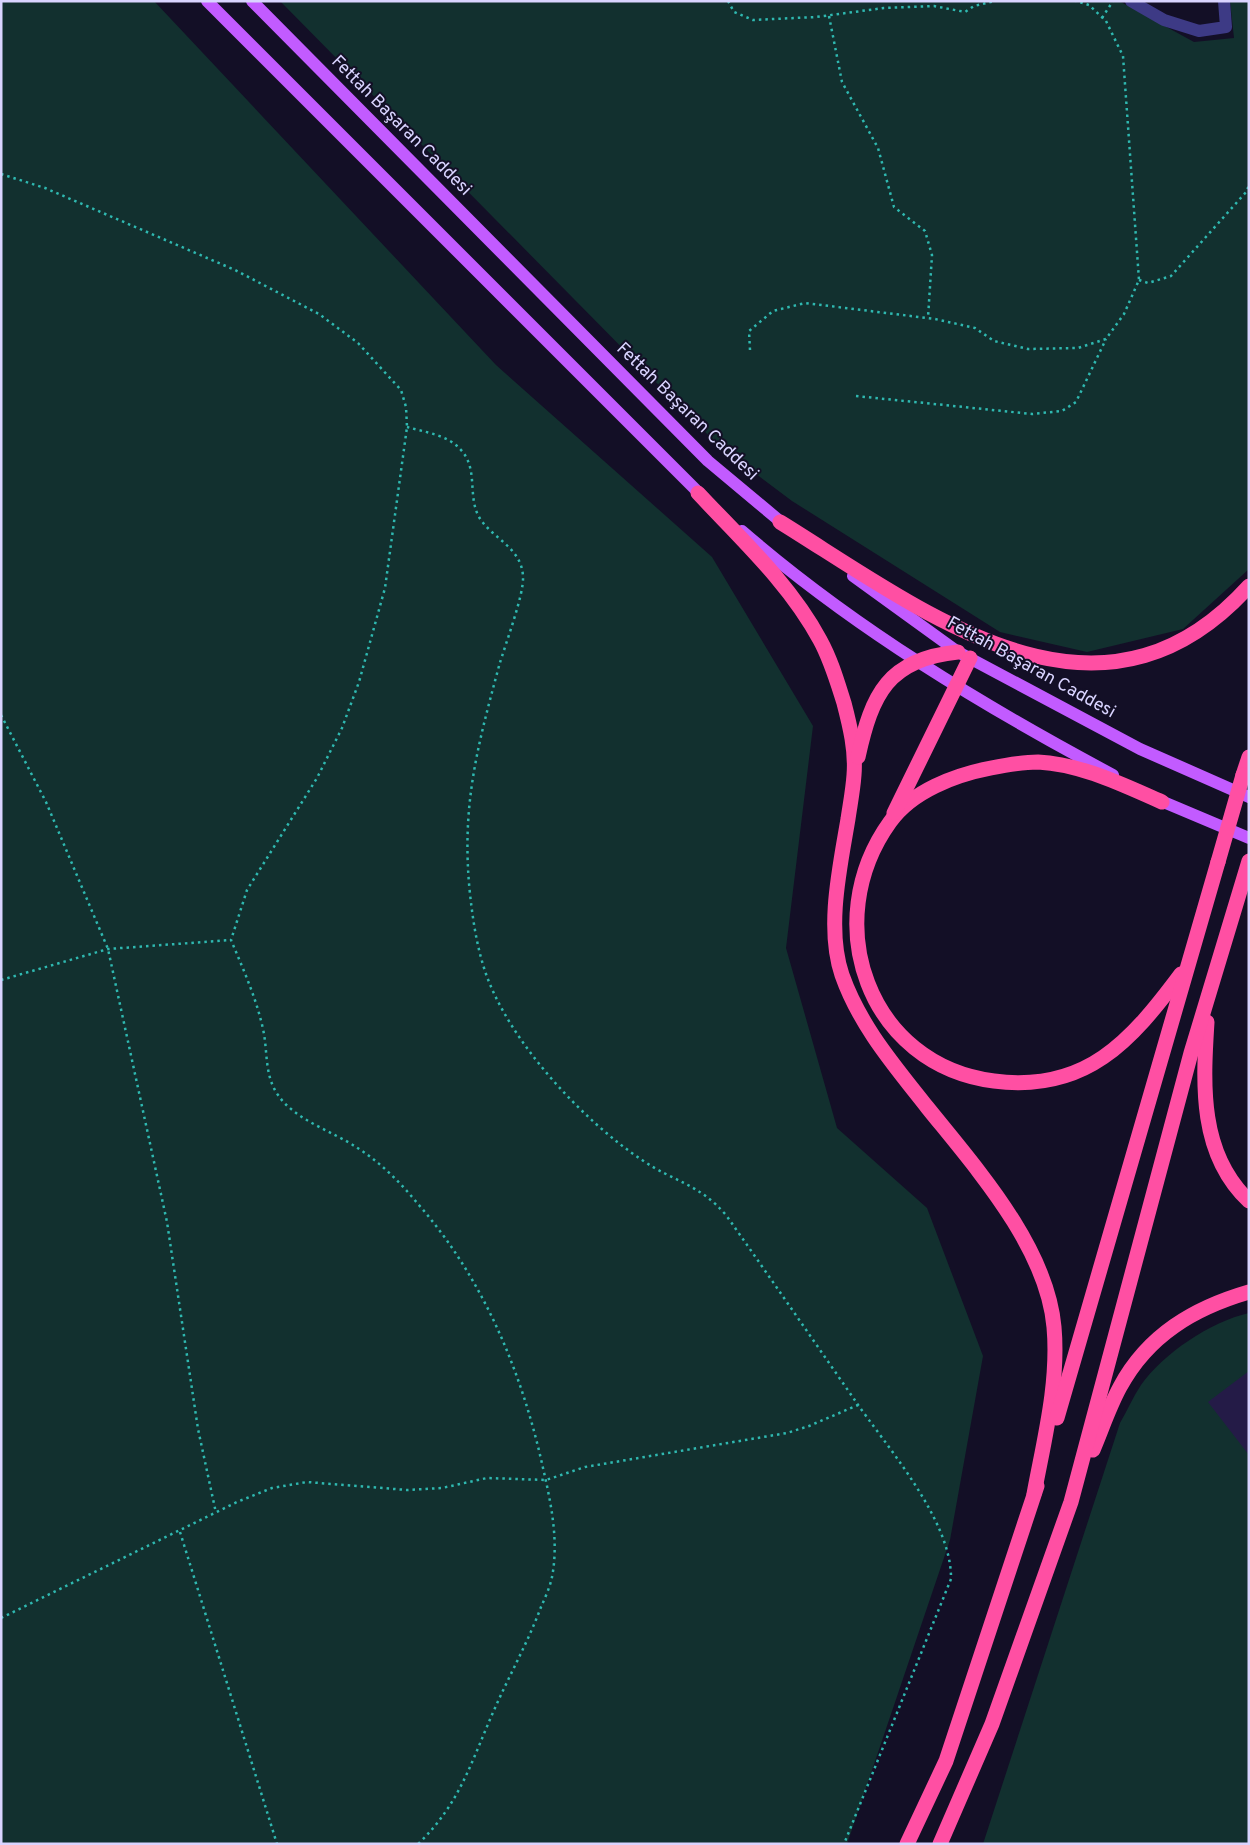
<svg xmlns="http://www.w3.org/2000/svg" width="1250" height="1845" font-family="Overpass,sans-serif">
<rect width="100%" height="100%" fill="#130f26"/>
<g fill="#12302f">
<path d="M1,1H154L496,365L712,557L813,726L786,948L837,1128L927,1208L983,1356L950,1540L847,1844H1Z"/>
<path d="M280,1H1119L1194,42L1234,38L1230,1H1249V569L1183,629L1087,652L1000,632L792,501L719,446Z"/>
<path d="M1249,1313V1844H983L1120,1423C1127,1411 1133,1397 1141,1385C1164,1353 1210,1322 1249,1313Z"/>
</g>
<path fill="#241b47" d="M1249,1371V1455L1208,1402Z"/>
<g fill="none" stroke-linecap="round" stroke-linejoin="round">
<g stroke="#2fb8b0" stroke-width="2.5" stroke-dasharray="2.5 4" stroke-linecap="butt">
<path d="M728,1L734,12L753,20L816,17L884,8L934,6L965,12L974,6L995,1"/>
<path d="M829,16L842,82L878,148L894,207L925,231L932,255L928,318"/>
<path d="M1102,18L1113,1"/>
<path d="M1,174L45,188L235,270L319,314L358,343L401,390L406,407L407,427L385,588L359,682L342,728L317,778L247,890L231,940C243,969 256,997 263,1029C268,1051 264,1075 278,1095C295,1120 332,1131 356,1147C380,1162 400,1182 418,1204C483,1278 522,1372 543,1468C551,1503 559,1541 552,1577C550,1587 545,1598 541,1607C528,1642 510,1674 495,1708C472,1759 461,1803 418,1844"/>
<path d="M1139,280L1148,283L1171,276L1247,191L1249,184"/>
<path d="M750,350L749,331L773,311L805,303L935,319L975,328L994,341L1028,349L1078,348L1106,339L1124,314L1139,280L1123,56L1106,21L1089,5L1076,1"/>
<path d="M856,396L1032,414L1062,411L1076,402L1106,339"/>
<path d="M407,427C424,432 448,435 460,449C479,468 467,495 479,517C492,539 522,547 523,577C524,595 505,645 499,666C477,748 461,807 470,894C473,921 477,948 486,974C510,1042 582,1120 642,1160C674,1182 698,1183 726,1215C769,1276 811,1337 854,1399C886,1446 952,1520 951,1579L844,1844"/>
<path d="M1,715L46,802L108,949L167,1222L198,1429L216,1513"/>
<path d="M1,980L108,949L231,940"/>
<path d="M180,1532L277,1844"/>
<path d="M1,1618L237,1502L272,1488L307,1482L407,1490L442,1488L487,1478L546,1480L585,1467L787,1433L809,1426L858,1405"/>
</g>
<path stroke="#3d3a85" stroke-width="12" d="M1131,1L1164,20L1199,31L1226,27L1224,1"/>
<g stroke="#c25bff" stroke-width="12">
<path d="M207,1L704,498"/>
<path d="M252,1L708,461L787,527"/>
<path d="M742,531C854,628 982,705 1113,775"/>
<path d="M853,576L958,652L1140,749L1249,797"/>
<path d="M1154,798L1249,838"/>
</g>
<g stroke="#ff4fa3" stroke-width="15">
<path d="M698,493C741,539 790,584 820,640C831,660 837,681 844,703C850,726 856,751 854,775C853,790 850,805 848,819C840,867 826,928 842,975C860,1026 894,1065 927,1107C976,1168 1047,1247 1054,1327C1059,1383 1044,1440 1034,1494"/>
<path d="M780,522C924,611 1099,752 1249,586"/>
<path d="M858,757C872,694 888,659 958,652"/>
<path d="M1243,775L1249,757"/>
<path d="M1162,802C1123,785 1081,764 1038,762C1023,762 1006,765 991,768C955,775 912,791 890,822C818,922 868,1065 994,1081C1086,1093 1131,1041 1181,974"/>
<path d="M894,813L970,658"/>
<path d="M1207,1022C1203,1085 1199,1154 1249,1201"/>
<path d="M1057,1418L1218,862"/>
<path d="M1093,1450C1102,1429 1109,1407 1120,1387C1148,1335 1194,1308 1249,1292"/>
<path d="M907,1844L946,1761L1037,1486"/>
<path d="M940,1844L992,1724L1071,1502L1191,1053L1249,861"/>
</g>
<path stroke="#ff4fa3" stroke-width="15" d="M1218,862L1243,775"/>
</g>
<g text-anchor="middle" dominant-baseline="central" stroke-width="4" stroke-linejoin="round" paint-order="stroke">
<g font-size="18" fill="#d9d4ff" stroke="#130f26">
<text transform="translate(401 126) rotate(45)">Fettah Başaran Caddesi</text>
<text transform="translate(687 412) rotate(44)">Fettah Başaran Caddesi</text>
<text transform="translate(1031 668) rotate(29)">Fettah Başaran Caddesi</text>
</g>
</g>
<rect width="1250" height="1845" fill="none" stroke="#d9d4ff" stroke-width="5"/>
</svg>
